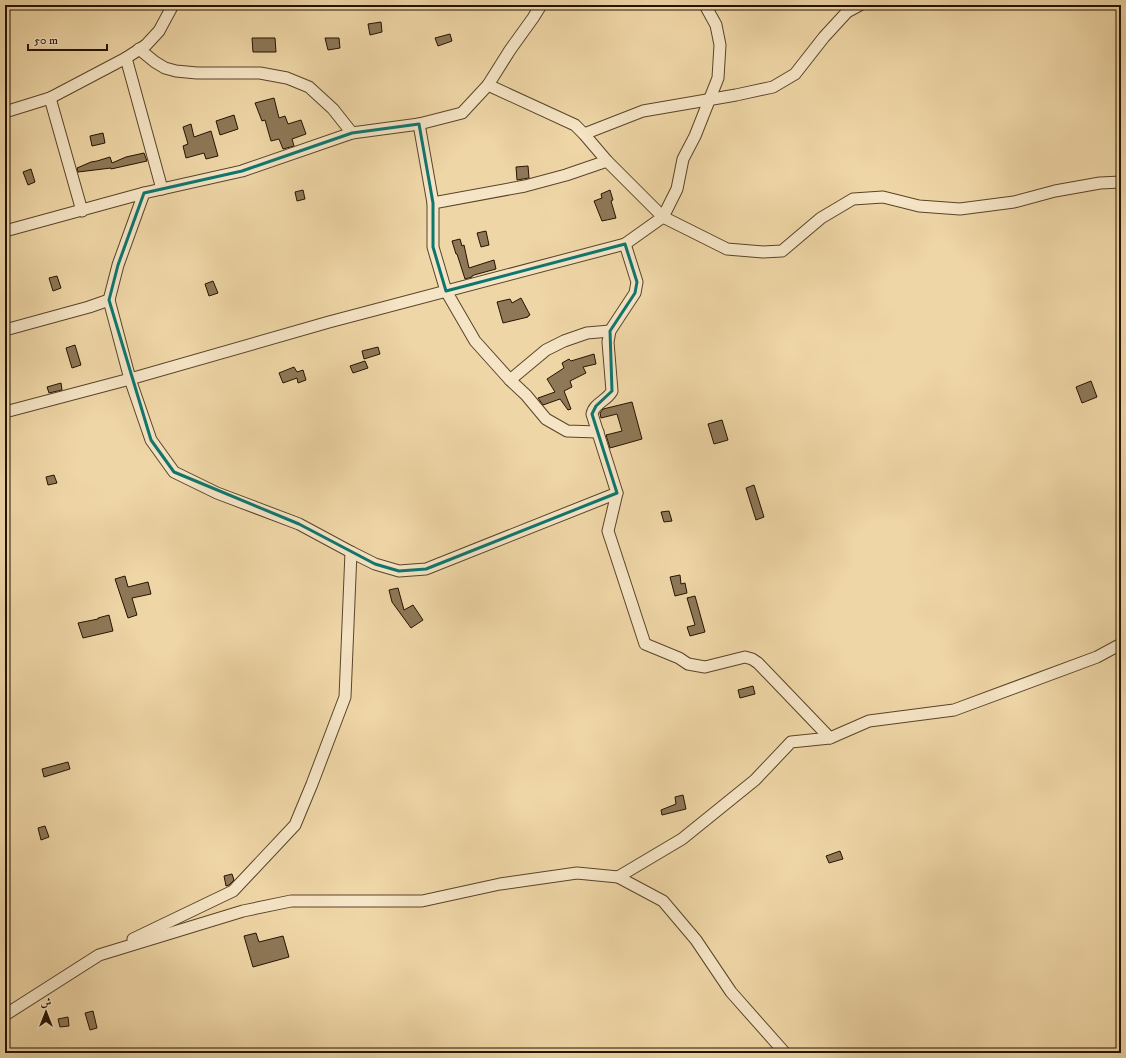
<svg xmlns="http://www.w3.org/2000/svg" width="1126" height="1058" font-family="'IM FELL DW Pica',Amiri,serif">
<rect width="100%" height="100%" fill="#efd6a6"/>
<filter id="stains"><feTurbulence type="fractalNoise" baseFrequency=".005" numOctaves="4"/><feColorMatrix values="0 0 0 0 .2 0 0 0 0 .09 0 0 0 0 .02 0 0 0 .5 -.17"/></filter>
<radialGradient id="worn" r=".72"><stop offset=".6" stop-color="#630" stop-opacity="0"/><stop offset="1" stop-color="#630" stop-opacity=".3"/></radialGradient>
<g fill="#8e7857" stroke="#251301">
<path d="M381,22L382,32L370,35L368,24Z"/>
<path d="M450,34L452,41L438,46L435,38Z"/>
<path d="M252,38H275L276,52H253Z"/>
<path d="M325,38H339L340,48L328,50Z"/>
<path d="M274,98L279,118L285,116L288,124L301,120L306,134L292,139L294,146L283,149L279,139L271,141L265,120L262,121L255,103Z"/>
<path d="M234,115L238,129L220,135L216,121Z"/>
<path d="M191,124L194,137L211,131L218,156L206,159L204,153L186,158L183,146L188,144L183,127Z"/>
<path d="M103,133L105,143L92,146L90,136Z"/>
<path d="M144,153L147,161L111,169V168L78,172L77,168L91,162L97,161L110,157L112,163L126,157Z"/>
<path d="M528,166L529,178L517,180L516,167Z"/>
<path d="M31,169L35,182L28,185L23,172Z"/>
<path d="M303,190L305,199L297,201L295,192Z"/>
<path d="M610,190L613,200L611,201L616,218L602,221L594,201L602,198L601,194Z"/>
<path d="M486,231L489,245L481,247L477,233Z"/>
<path d="M460,239L462,246L464,245L469,268L494,260L496,269L474,275L472,276V277L465,279L457,254H456L452,241Z"/>
<path d="M57,276L61,288L53,291L49,278Z"/>
<path d="M213,281L218,293L209,296L205,284Z"/>
<path d="M521,298L530,315L528,316V317L503,323L497,302L510,299L512,303Z"/>
<path d="M75,345L81,365L72,368L66,348Z"/>
<path d="M378,347L380,354L364,359L362,351Z"/>
<path d="M594,354L596,364L583,367L586,373L570,381L572,387L564,391L571,409L568,410L560,399L543,405L538,398L555,392L547,379L564,368L562,363L569,359L571,361Z"/>
<path d="M365,361L368,368L353,373L350,366Z"/>
<path d="M294,367L297,372L303,370L306,380L298,383L297,378L283,383L279,373Z"/>
<path d="M1091,381L1097,397L1082,403L1076,387Z"/>
<path d="M61,383L62,390L49,393L47,387Z"/>
<path d="M632,402L642,439L610,448L606,435L622,431L617,414L601,418L600,413L603,409Z"/>
<path d="M722,420L728,440L714,444L708,424Z"/>
<path d="M54,475L57,483L48,485L46,477Z"/>
<path d="M754,485L764,517L756,520L746,488Z"/>
<path d="M669,511L672,521L664,522L661,512Z"/>
<path d="M680,575L681,584L685,583L687,593L675,596L670,577Z"/>
<path d="M125,576L128,587L148,582L151,594L132,598L137,615L128,618L115,579Z"/>
<path d="M398,588L404,610L413,605L423,620L411,628L392,602L389,590Z"/>
<path d="M695,596L705,632L690,636L687,627L695,625L687,598Z"/>
<path d="M109,615L113,631L83,638L78,623L98,619V618Z"/>
<path d="M753,686L755,694L740,698L738,690Z"/>
<path d="M68,762L70,769L44,777L42,769Z"/>
<path d="M683,795L686,809L662,815L661,810L676,804L675,797Z"/>
<path d="M45,826L49,837L41,840L38,828Z"/>
<path d="M840,851L843,859L829,863L826,856Z"/>
<path d="M232,874L234,880L229,885L226,886L224,876Z"/>
<path d="M256,933L259,942L283,936L289,957L253,967L244,936Z"/>
<path d="M93,1011L97,1028L90,1030L85,1013Z"/>
<path d="M68,1017L69,1026L60,1027L58,1019Z"/>
</g>
<g fill="none" stroke-linecap="round" stroke-linejoin="round">
<g stroke="#58442a" stroke-width="13">
<g id="street">
<path d="M139,49L155,62L165,68L176,71L197,73H260L287,78L309,87L333,109L352,133"/>
<path d="M126,58L162,189"/>
<path d="M488,85L510,50L533,18L541,5"/>
<path d="M50,98L82,211"/>
<path d="M5,112L50,98L126,58L146,45L159,31L173,5"/>
<path d="M419,124L433,203V247L446,291L475,341L510,380L526,395L546,419L567,431L598,432"/>
<path d="M584,134L643,111L736,95L773,87L795,74L824,37L847,12L860,5"/>
<path d="M144,193L118,265L109,300L130,379L151,440L174,472L217,493L299,524L351,552L375,564L399,571L426,569L617,493"/>
<path d="M433,203L525,186L566,175L607,161"/>
<path d="M5,231L144,193L242,171L352,133L419,124L462,113L488,85L575,125L584,134L607,161L663,217L727,249L763,252L782,251L821,218L853,199L883,197L919,206L960,209L1014,202L1055,191L1100,183L1121,182"/>
<path d="M625,244L637,282L635,293L610,331L608,342L612,391C607,401 594,403 592,414L617,493L608,531L645,644L679,658L688,664L705,667L745,657L752,659L758,663L830,738"/>
<path d="M5,330L89,307L109,300"/>
<path d="M510,380L546,350L564,341L587,333L610,331"/>
<path d="M5,412L130,379L329,322L625,244L663,217L677,189L683,159L695,136L718,78L720,45L716,25L705,5"/>
<path d="M618,877L682,839L755,780L791,742L830,738L869,721L954,710L1097,657L1121,644"/>
<path d="M133,939L233,891L295,825L312,784L345,697L351,552"/>
<path d="M5,1015L99,955L243,911L291,901H422L500,884L577,873L618,877L663,901L696,940L731,992L785,1053"/>
</g>
</g>
<use href="#street" stroke="#f5e4c5" stroke-width="11"/>
</g>
<path fill="none" stroke="#0f766e" stroke-width="3" stroke-linejoin="round" d="M419,124L433,203V247L446,291L625,244L637,282L635,293L610,331L612,391L596,406L592,414L617,493L426,569L399,571L375,564L299,524L174,472L151,440L109,300L118,265L144,193L242,171L352,133Z"/>
<rect width="1126" height="1058" fill="none" stroke="#efd6a6" stroke-width="20"/>
<rect x="6" y="6" width="1114" height="1046" fill="none" stroke="#251301" stroke-width="2"/>
<rect x="10" y="10" width="1106" height="1038" fill="none" stroke="#251301"/>
<g transform="translate(46 1012)" stroke="#f5e4c5" stroke-width="3" paint-order="stroke">
<path d="M0-3L7 15L0 10L-7 15Z" fill="#251301"/>
<text y="-6" font-size="11" font-weight="bold" text-anchor="middle" fill="#251301">ش</text>
</g>
<path d="M28 44v6h79v-6" fill="none" stroke="#251301" stroke-width="2"/>
<text x="34" y="44" font-size="12" fill="#251301" stroke="#f5e4c5" stroke-width="3" paint-order="stroke">50 m</text>
<rect width="100%" height="100%" filter="url(#stains)"/>
<rect width="100%" height="100%" fill="url(#worn)"/>
</svg>
